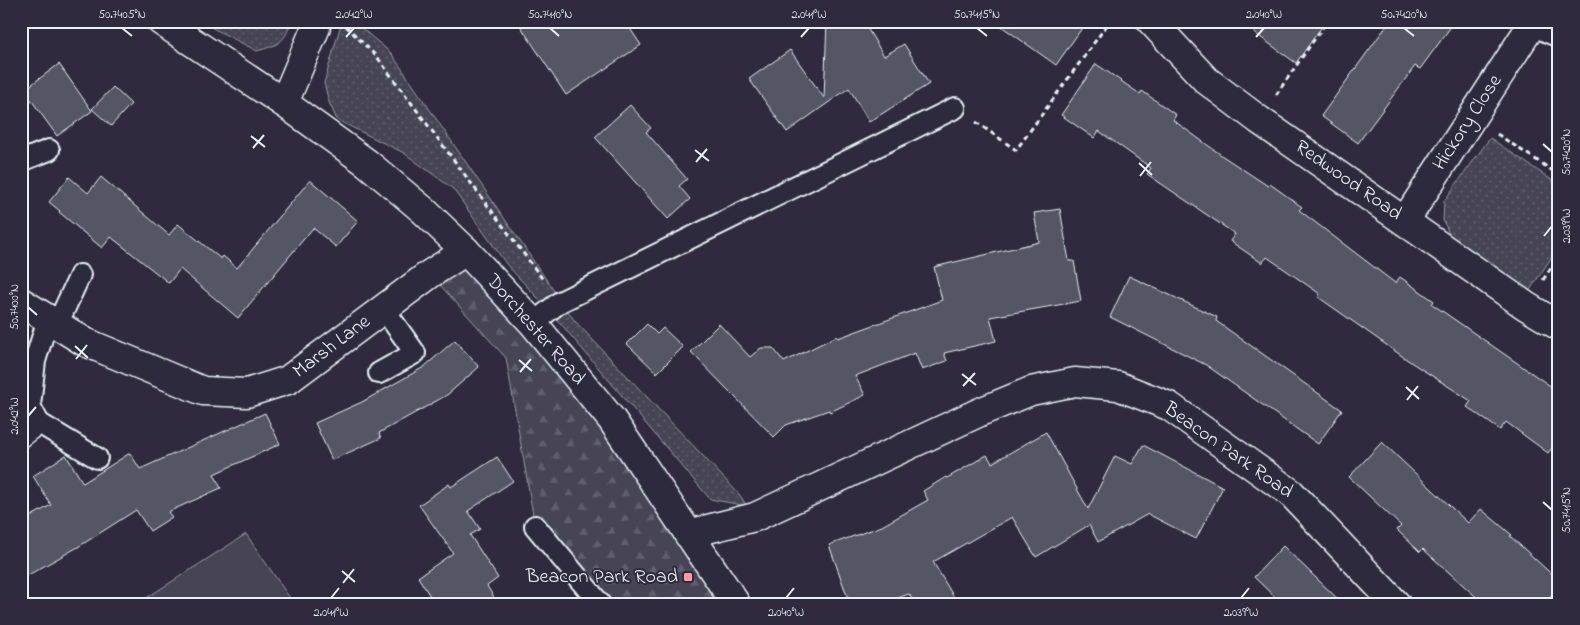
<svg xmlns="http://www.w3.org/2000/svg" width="1580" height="625" font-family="'Indie Flower',sans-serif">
<defs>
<pattern id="grass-dots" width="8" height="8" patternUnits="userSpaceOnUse" patternTransform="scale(1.25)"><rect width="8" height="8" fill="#464455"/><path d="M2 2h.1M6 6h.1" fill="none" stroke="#615f6e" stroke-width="1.8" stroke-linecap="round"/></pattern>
<pattern id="forest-firs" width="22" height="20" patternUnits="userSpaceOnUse" patternTransform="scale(1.25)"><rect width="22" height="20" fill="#464455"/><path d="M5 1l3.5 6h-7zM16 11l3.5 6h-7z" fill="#615f6e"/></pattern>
</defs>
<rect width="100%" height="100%" fill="#2f2a3d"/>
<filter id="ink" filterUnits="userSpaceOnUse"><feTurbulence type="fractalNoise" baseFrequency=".02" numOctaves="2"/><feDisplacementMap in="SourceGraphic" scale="10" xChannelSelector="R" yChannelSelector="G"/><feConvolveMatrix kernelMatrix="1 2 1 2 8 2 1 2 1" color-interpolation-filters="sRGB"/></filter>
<g filter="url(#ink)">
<g fill="url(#grass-dots)" stroke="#979aa6">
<path d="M199,21H291C285,43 278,45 257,51Z"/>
<path d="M342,21H353L391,53L574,320L739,494L747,506L710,499L549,310L507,265L453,189L404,153L337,120L329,102L324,83Z"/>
<path d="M1490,138L1559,185V246L1528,293L1450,236L1443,220L1444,201Z"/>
</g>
<path fill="url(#forest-firs)" stroke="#979aa6" d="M466,251L736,604H600L535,526L506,358L430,274Z"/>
<path fill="#464455" stroke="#979aa6" d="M246,534L294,604H137Z"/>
<g fill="#575565" stroke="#e8f1f8">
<path d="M517,21H625L641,45L566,95Z"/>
<path d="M827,21H863L884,56L904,44L929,84L869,122L849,88L787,132L749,79L790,50L824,98Z"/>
<path d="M994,21H1087L1056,65Z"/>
<path d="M1238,21H1326L1296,63Z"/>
<path d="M1390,21H1455L1420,69L1415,66L1358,143L1321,116Z"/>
<path d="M59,64L92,111L57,136L24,90Z"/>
<path d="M1096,64L1140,94L1142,91L1176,115L1173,120L1224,157L1268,186L1270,184L1302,207L1299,210L1395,283L1400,277L1434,301L1432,304L1559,392V439L1548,453L1506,422L1500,430L1467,407L1471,401L1412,363L1318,297L1320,294L1267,257L1262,263L1230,241L1235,234L1147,174L1151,168L1099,131L1094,138L1061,115Z"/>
<path d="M113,87L131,104L111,126L92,109Z"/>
<path d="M630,105L651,128L646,132L687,179L679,186L690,199L668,219L595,137Z"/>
<path d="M69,177L88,193L101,177L169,235L178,224L221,259L223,256L237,268L310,180L358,221L336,247L313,228L238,318L180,269L169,283L111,237L102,248L59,212L60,211L49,202Z"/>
<path d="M1060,209L1069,261H1074L1081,301L990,317L996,341L944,353L947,361L922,370L915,353L855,376L865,395L830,412L829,410L786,425L774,437L691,352L719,324L750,357L761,348H773L784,362L837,336L838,338L942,300L934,267L1039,242L1034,213Z"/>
<path d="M1129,276L1217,317L1216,321L1342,410L1318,444L1206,365L1110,317Z"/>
<path d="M647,324L657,334L663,328L683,347L657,373L627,344Z"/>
<path d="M455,340L479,367L447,395L379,433L381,438L332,460L315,423L362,402L424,367Z"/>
<path d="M265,413L280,444L214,474L221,488L168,512L172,517L150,531L136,510L78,547L21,579V522L51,505L33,476L66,455L83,483L130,453L140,469Z"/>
<path d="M1046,432L1088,509L1115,456L1132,464L1143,445L1223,487L1196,539L1148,514L1098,542L1089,525L1036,557L1012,517L933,562L958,604H915L909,594L881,604H850L829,545L882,526L928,500L923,491L946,477L947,478L987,455L992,463Z"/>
<path d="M1382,442L1468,523L1481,509L1512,535L1510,536L1559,581V587L1544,604H1484L1423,549L1420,552L1397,530L1401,526L1349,477Z"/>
<path d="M497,457L513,481L468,511L480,529L470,535L498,578L487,586L498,604H435L418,577L453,553L419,505L449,484L451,487Z"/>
<path d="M1283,546L1343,604H1282L1254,577Z"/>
</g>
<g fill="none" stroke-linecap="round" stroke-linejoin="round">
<g stroke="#e8f1f8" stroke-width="24">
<g id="lane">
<path d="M1523,21L1559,37"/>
<path d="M21,161L49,150"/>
<path d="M533,323L560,302L955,108"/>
<path d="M57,325L80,275"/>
<path d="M379,373L415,353L384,309"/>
<path d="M39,423L30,406L35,361L48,319"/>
<path d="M21,437L39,423L97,458"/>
<path d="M535,526L600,604"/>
</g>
</g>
<g stroke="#e8f1f8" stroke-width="31">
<g id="street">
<path d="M1151,21L1206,80L1259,120L1526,306L1559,326"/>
<path d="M284,103L316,27L314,21"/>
<path d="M1405,221L1531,26"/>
<path d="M21,302L85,342L203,391L247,393L288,380L430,274L466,251"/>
<path d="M688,534L755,517L980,412L1031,391L1075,382L1118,386L1169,406L1291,493L1396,604"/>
</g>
</g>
<g stroke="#e8f1f8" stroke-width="31">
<path id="secondary" d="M161,21L284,103L367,163L423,210L466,251L533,323L612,420L736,604"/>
</g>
<g stroke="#e8f1f8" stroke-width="3" stroke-dasharray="5 4" stroke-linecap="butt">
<path d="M346,26L377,57L544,281"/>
<path d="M1276,95L1327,21"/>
<path d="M976,122L1016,150L1110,21"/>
<path d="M1497,134L1559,175"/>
<path d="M1543,280L1559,255"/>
</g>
<use href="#lane" stroke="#2f2a3d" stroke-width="20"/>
<use href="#street" stroke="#2f2a3d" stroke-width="28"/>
<use href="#secondary" stroke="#2f2a3d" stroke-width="28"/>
</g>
</g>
<path fill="none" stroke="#e8f1f8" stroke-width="2" d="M122,28L132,36M550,28L559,36M977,28L987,36M1404,28L1414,36M346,37L354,28M801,37L809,28M1256,37L1264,28M251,136L265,147M1543,144L1552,152M253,148L264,135M695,150L709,161M696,162L707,149M1139,163L1152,175M1140,176L1151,162M1544,236L1552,226M28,307L37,315M75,346L88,358M76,359L87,345M519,360L532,371M520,372L531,359M962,374L976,385M963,386L975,373M1406,387L1419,399M1407,400L1418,386M28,416L36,407M1543,502L1552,510M342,571L355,582M343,583L354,569M331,598L339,588M786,598L794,588M1241,598L1249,588"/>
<rect fill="#ff9aa2" stroke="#2f2a3d" stroke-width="2" x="683" y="572" width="10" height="10" rx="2.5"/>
<g text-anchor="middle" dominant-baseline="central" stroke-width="4" stroke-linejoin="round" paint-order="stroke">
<g font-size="20" fill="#e8f1f8" stroke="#2f2a3d">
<text transform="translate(1468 123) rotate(-57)">Hickory Close</text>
<text transform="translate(1348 181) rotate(35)">Redwood Road</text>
<text transform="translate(535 330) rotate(49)">Dorchester Road</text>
<text transform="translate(332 347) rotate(-37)">Marsh Lane</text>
<text transform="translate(1228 451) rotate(35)">Beacon Park Road</text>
</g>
<g font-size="20" fill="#e8f1f8" stroke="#2f2a3d" text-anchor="end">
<text x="678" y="577">Beacon Park Road</text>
</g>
</g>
<rect width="1580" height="625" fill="none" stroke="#2f2a3d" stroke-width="55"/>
<rect x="28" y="28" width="1524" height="570" fill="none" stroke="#e8f1f8" stroke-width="2"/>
<g font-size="12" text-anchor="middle" fill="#e8f1f8">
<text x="122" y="18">50.7405°N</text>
<text x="354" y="18">2.042°W</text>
<text x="550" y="18">50.7410°N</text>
<text x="809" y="18">2.041°W</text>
<text x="977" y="18">50.7415°N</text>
<text x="1264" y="18">2.040°W</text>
<text x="1404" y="18">50.7420°N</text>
<text transform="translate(1566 152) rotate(-90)" y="4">50.7420°N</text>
<text transform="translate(1566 226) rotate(-90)" y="4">2.039°W</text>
<text transform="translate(14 307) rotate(-90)" y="4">50.7400°N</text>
<text transform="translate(14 416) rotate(-90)" y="4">2.042°W</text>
<text transform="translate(1566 510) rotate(-90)" y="4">50.7415°N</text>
<text x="331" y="616">2.041°W</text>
<text x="786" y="616">2.040°W</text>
<text x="1241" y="616">2.039°W</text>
</g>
</svg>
